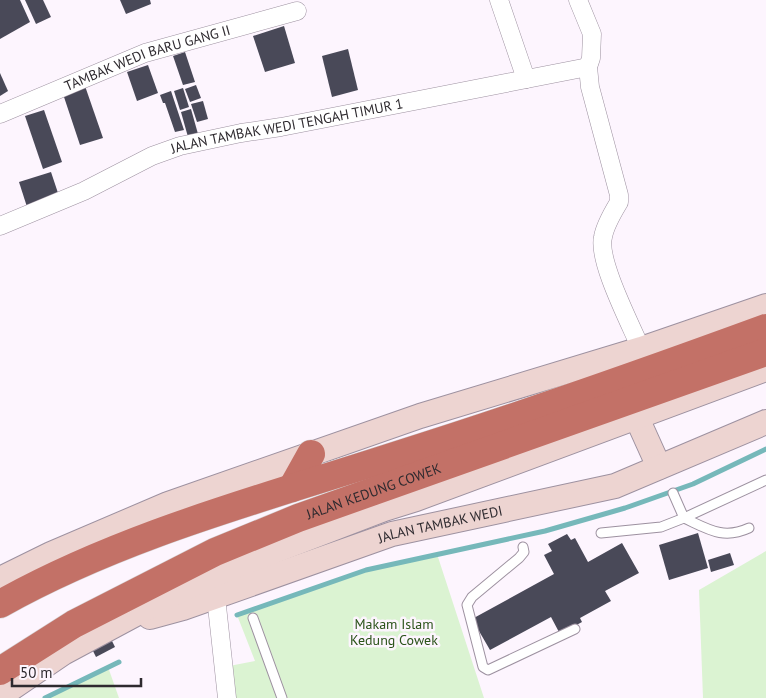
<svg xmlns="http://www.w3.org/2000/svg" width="766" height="698" font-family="'PT Sans',sans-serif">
<rect width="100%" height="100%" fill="#fdf5fe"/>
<g fill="#dbf3d2">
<path d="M766,551V698H703L699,590Z"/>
<path d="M437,554L484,698H227L224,667L255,661L237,615L366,570Z"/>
<path d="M108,667L119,698H45Z"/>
</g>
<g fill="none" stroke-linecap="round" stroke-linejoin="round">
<g stroke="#76b8ba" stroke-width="5">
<path d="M237,615L366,570L545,531L625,508L693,484L766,449"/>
<path d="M45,698L119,662"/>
</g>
</g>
<g fill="#494958">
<path d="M0,0H20L30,22L0,39Z"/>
<path d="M25,0H43L51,17L36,24Z"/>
<path d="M120,0H150L151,4L126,14Z"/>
<path d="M284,26L295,63L265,72L253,36Z"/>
<path d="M348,49L358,90L332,97L322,56Z"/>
<path d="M185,52L195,82L183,85L173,56Z"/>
<path d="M148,65L158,93L137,101L127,72Z"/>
<path d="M0,73L8,91L0,96Z"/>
<path d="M196,85L201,98L190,102L185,89Z"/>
<path d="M85,86L103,138L80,145L63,94Z"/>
<path d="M183,88L189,107L180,110L174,91Z"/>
<path d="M171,91L184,130L175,132L165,103H163L160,95Z"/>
<path d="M203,101L208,119L197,122L191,104Z"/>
<path d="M191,109L198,134L188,137L181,112Z"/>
<path d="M44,110L62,162L43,169L25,116Z"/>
<path d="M51,172L60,199L28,210L19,182Z"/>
<path d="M698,533L708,568L669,580L659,545Z"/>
<path d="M567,534L571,540L575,538L588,562L622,543L639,573L605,591L611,601L580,618L582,622L560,634L551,617L490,650L472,619L554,574L544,555L552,551L548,544Z"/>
<path d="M730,553L734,565L711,572L708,560Z"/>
<path d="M109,635L115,647L96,657L90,645Z"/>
</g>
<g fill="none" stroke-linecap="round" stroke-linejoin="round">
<g stroke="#9d91a0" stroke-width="11">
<g id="lane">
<path d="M673,493L684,518L766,480"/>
<path d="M601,533L661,527L684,518C708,529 723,540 749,528"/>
<path d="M523,547L524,552L519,558L472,597L467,605L483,667L488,670L575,629"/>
<path d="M253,618L282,698"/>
</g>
</g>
<g stroke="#9d91a0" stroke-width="19">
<g id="street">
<path d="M499,0L526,79"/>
<path d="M578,0L592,34L591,58L588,67L590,87L619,195V202C613,212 605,225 603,237C597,260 631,325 641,349"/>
<path id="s1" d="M0,114L145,53L297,11"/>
<path id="s2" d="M0,226L84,191L152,156L180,146L241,133L281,127L588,67"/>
<path d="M216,597L227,698"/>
</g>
</g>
<g stroke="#9d91a0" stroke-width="26">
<g id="secondary">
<path d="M636,416L659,467"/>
<path d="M0,579L51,554L168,504L420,416L641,349L766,306"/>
<path id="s3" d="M150,617L183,608L392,534L615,486L766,422"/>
<path d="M0,696L63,653L175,593L220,572L384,509L416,499L766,369"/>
</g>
</g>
<g stroke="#d5d4d5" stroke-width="29">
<g id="highway">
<path d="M292,488L311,454"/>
<path d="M0,604C123,535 261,499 394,456C519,417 643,373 766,328"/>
<path id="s4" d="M0,671L74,624L215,552L298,518L766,352"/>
</g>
</g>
<use href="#lane" stroke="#fff" stroke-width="9"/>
<use href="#street" stroke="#fff" stroke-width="18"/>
<use href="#secondary" stroke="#edd4d1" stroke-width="24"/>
<use href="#highway" stroke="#c37167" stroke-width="28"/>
</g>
<g text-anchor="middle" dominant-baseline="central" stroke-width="5" stroke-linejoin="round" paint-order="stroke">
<g font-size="14" fill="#2e2a2f" stroke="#fdf5fe">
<text stroke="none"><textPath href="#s1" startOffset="158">TAMBAK WEDI BARU GANG II</textPath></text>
<text stroke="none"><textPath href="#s2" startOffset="306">JALAN TAMBAK WEDI TENGAH TIMUR 1</textPath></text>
<text stroke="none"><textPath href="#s4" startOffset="416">JALAN KEDUNG COWEK</textPath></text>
<text stroke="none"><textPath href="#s3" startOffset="305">JALAN TAMBAK WEDI</textPath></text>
</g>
<g font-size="14" fill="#2a5219" stroke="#fdf5fe">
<text x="394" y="624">Makam Islam<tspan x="394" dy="16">Kedung Cowek</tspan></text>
</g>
</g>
<path d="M12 678v8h129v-8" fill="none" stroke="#2e2a2f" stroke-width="2.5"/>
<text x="20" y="678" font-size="15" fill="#2e2a2f" stroke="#fdf5fe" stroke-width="4" paint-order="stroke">50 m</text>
</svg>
